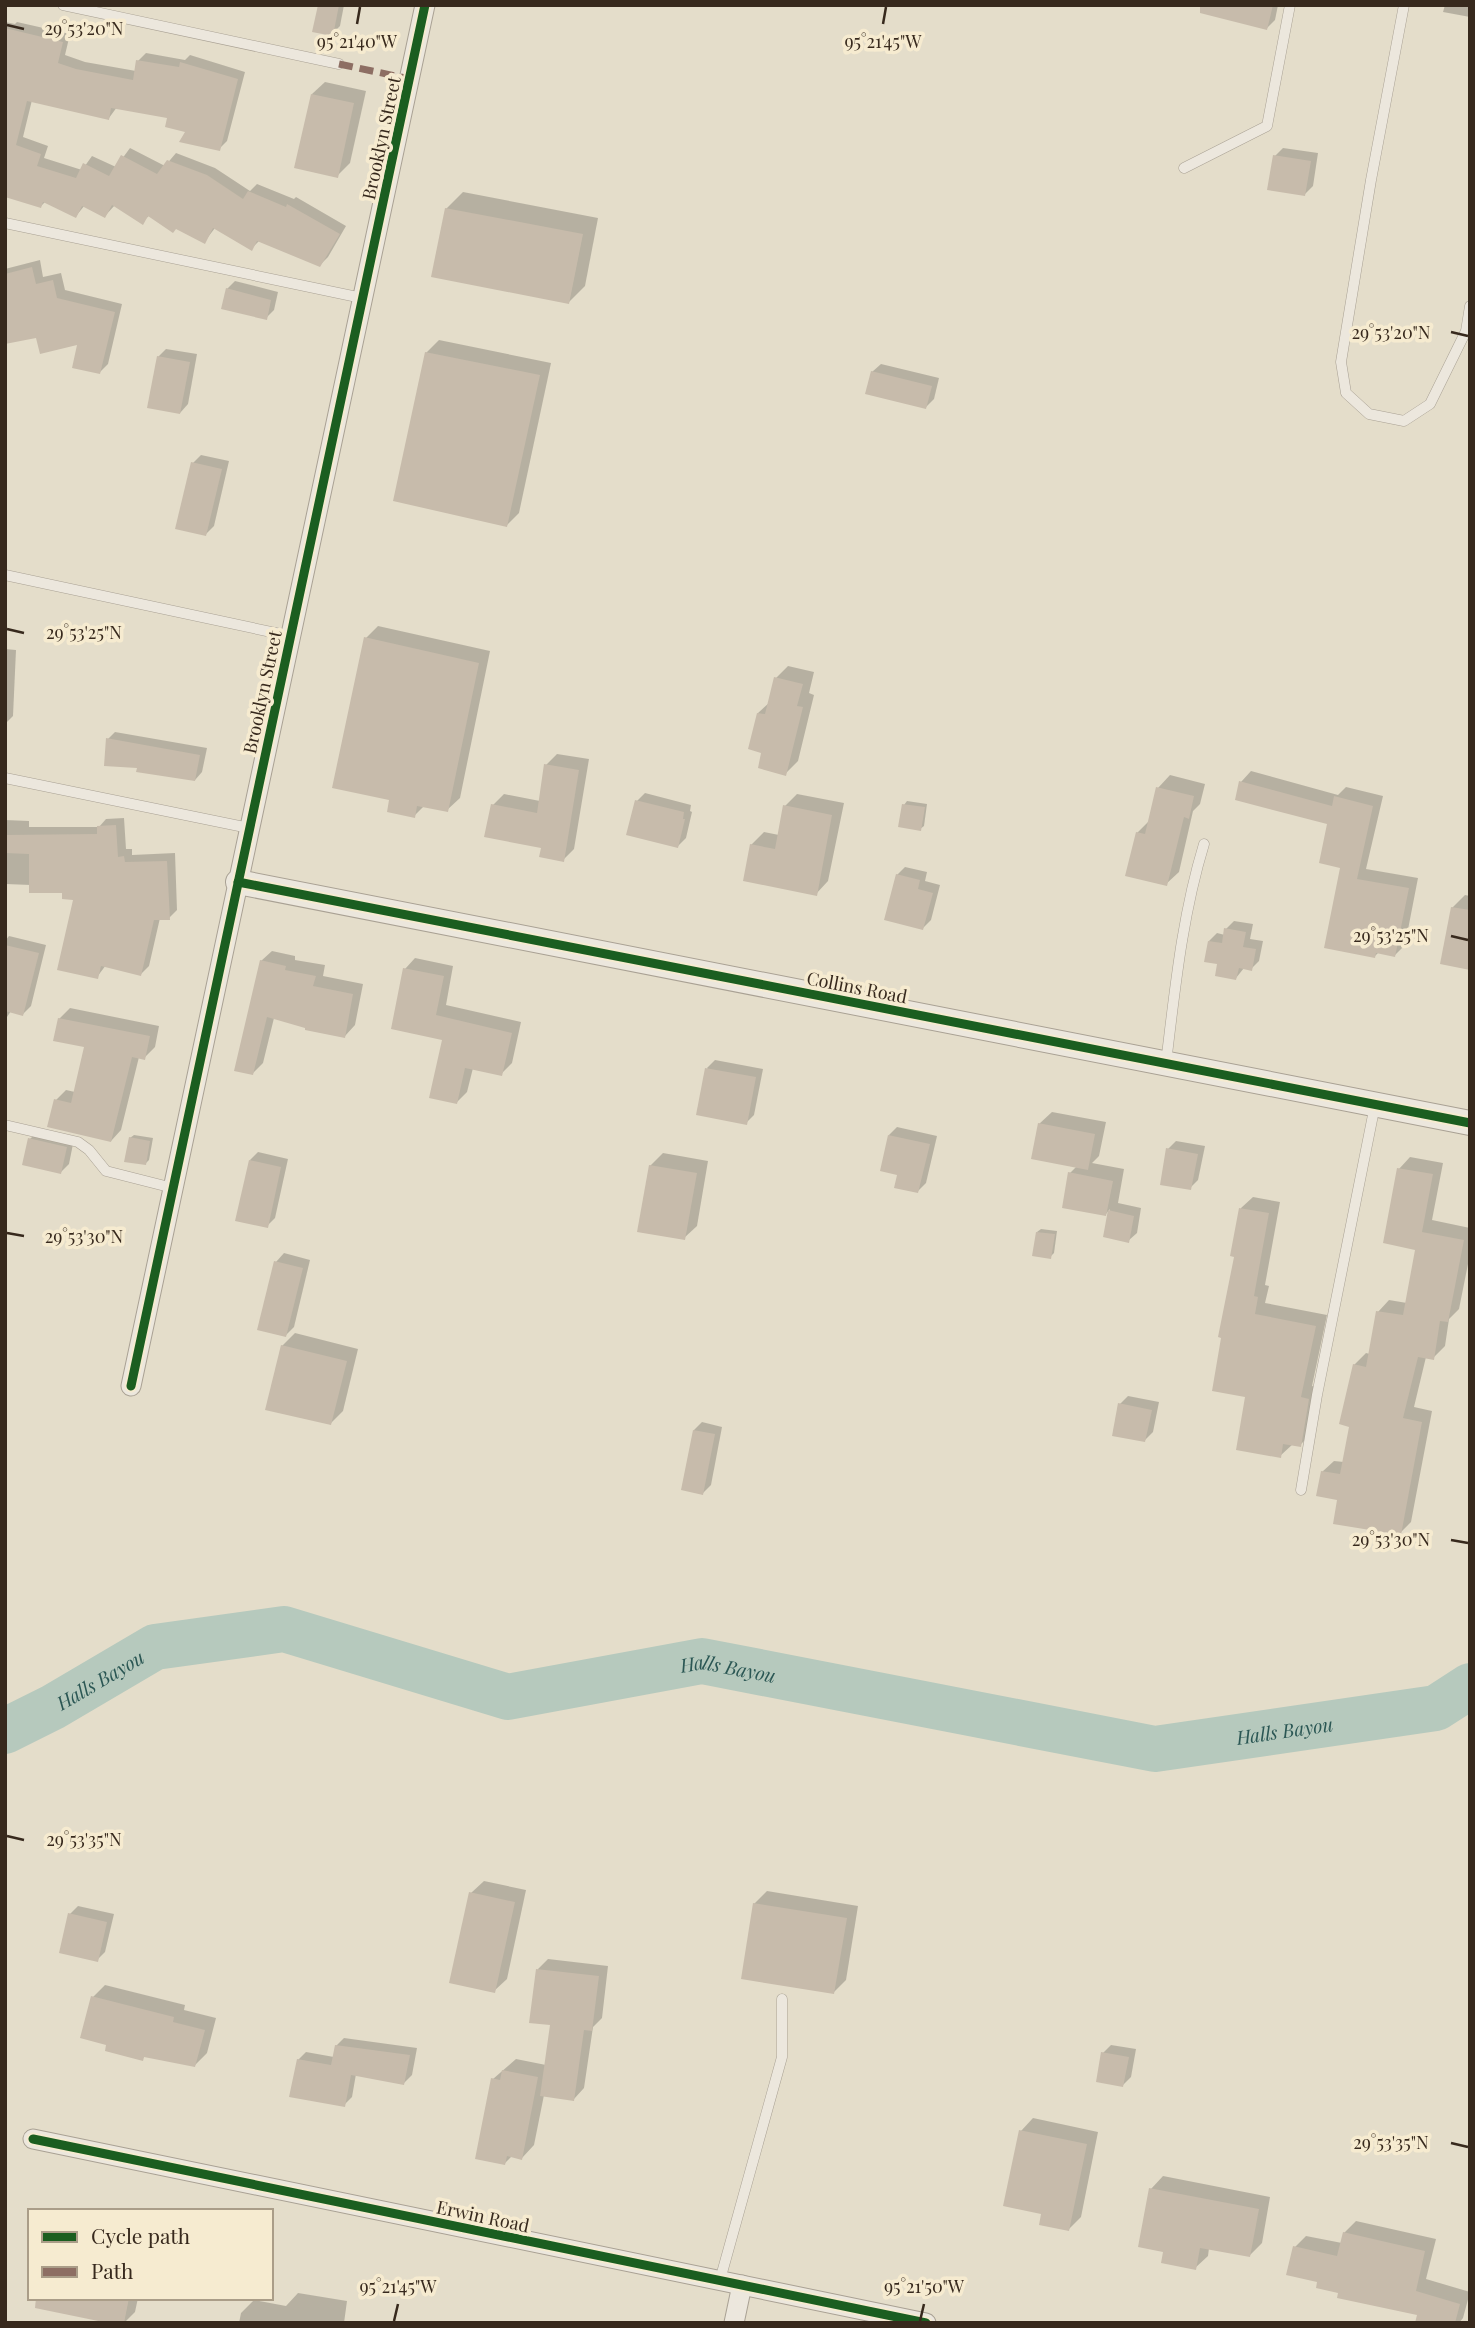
<svg xmlns="http://www.w3.org/2000/svg" width="1475" height="2328" font-family="'Playfair Display',serif">
<rect width="100%" height="100%" fill="#e4ddca"/>
<g fill="#0003">
<path d="M319,5H344L340,26L332,34Z"/>
<path d="M1235,5H1278L1275,20L1267,28Z"/>
<path d="M1445,5H1470V17L1443,12Z"/>
<path d="M5,22L15,24L17,22L70,34L65,55L85,62L136,71L138,61L146,53L185,60L190,55L245,72L227,141L219,149L188,131L169,117L117,107L109,118L32,100L23,137L48,146L44,158L82,170L92,156L116,167L130,148L165,166L176,153L215,168L250,191L257,184L294,199L296,197L346,226L328,257L320,265L260,240L252,248L215,228L205,241L150,215L142,222L115,205L105,216L85,205L76,216L46,201L41,206L5,195Z"/>
<path d="M325,82L366,91L350,163L337,176L312,94Z"/>
<path d="M1283,148L1318,153L1313,186L1305,194L1275,156Z"/>
<path d="M463,192L598,218L585,286L568,303L446,209Z"/>
<path d="M40,260L43,277L61,273L65,290L122,304L108,364L100,372L80,343L37,336L5,342V269Z"/>
<path d="M235,281L278,292L274,310L266,318L227,289Z"/>
<path d="M439,340L551,363L519,513L507,525L426,353Z"/>
<path d="M166,349L197,354L188,404L180,413L158,357Z"/>
<path d="M881,364L939,378L934,399L926,407L872,372Z"/>
<path d="M201,455L229,461L214,526L206,534L193,463Z"/>
<path d="M378,626L490,651L460,798L447,810L424,806L414,816L391,798L366,638Z"/>
<path d="M5,649L16,650L13,716L5,724Z"/>
<path d="M788,666L814,672L809,693L814,695L798,761L785,774L763,751L758,713L770,702L776,678Z"/>
<path d="M115,732L207,748L202,772L195,780L108,739Z"/>
<path d="M557,754L589,759L574,849L563,860L543,846L493,805L504,794L540,801L546,765Z"/>
<path d="M1251,771L1338,795L1346,787L1383,796L1366,869L1418,878L1405,945L1395,955L1379,952L1375,956L1342,867L1330,823L1241,782Z"/>
<path d="M1170,775L1205,784L1200,804L1193,811L1179,872L1166,884L1137,833L1150,820L1158,788Z"/>
<path d="M645,793L691,805L690,811L692,812L686,838L678,846L637,801Z"/>
<path d="M797,794L844,803L828,881L816,894L751,845L764,832L779,835L785,806Z"/>
<path d="M907,801L927,804L924,826L920,829L904,805Z"/>
<path d="M124,818L126,849H132V855L175,853L177,910L169,918H160L149,966L141,974L106,965L97,977L75,898L64,891L31,885L5,884V820L29,821V827H99L106,819Z"/>
<path d="M905,867L927,872L925,881L940,885L931,920L923,928L897,875Z"/>
<path d="M1465,895L1470,896V968L1452,908Z"/>
<path d="M1234,921L1253,924L1250,939L1263,941L1259,961L1251,969L1244,968L1236,978L1219,963L1209,941L1217,933L1225,935L1226,929Z"/>
<path d="M9,936L46,945L31,1006L23,1014L11,1011L5,1020V941Z"/>
<path d="M272,951L295,956V960L325,965L323,976L363,984L355,1025L345,1036L274,1018L263,1063L253,1073L261,961Z"/>
<path d="M415,958L453,966L446,1005L521,1022L512,1063L501,1074L473,1068L467,1092L457,1102L444,1038L405,969Z"/>
<path d="M70,1008L159,1026L155,1047L144,1058L139,1057L121,1130L111,1141L56,1100L66,1090L75,1092L86,1046L59,1019Z"/>
<path d="M715,1060L763,1069L754,1115L746,1123L707,1068Z"/>
<path d="M1052,1112L1106,1122L1099,1156L1092,1163L1124,1169L1118,1203L1141,1208L1137,1233L1128,1241L1105,1236L1110,1209L1106,1214L1070,1173L1077,1166L1039,1124Z"/>
<path d="M897,1127L937,1136L926,1183L918,1191L899,1174L889,1135Z"/>
<path d="M38,1131L74,1139L69,1164L61,1172L30,1139Z"/>
<path d="M134,1135L153,1138L149,1160L145,1164L130,1138Z"/>
<path d="M1176,1141L1205,1146L1198,1180L1190,1188L1168,1149Z"/>
<path d="M258,1152L288,1159L275,1218L267,1226L250,1160Z"/>
<path d="M663,1153L708,1161L697,1226L684,1238L650,1166Z"/>
<path d="M1410,1157L1443,1163L1432,1220L1470,1228V1254L1459,1309L1449,1319L1445,1346L1433,1358L1426,1357L1414,1407L1432,1411L1411,1522L1400,1533L1339,1499L1322,1472L1334,1461L1344,1462L1351,1425L1354,1365L1366,1353L1370,1354L1378,1312L1389,1300L1407,1303L1417,1248L1399,1169Z"/>
<path d="M1253,1197L1280,1202L1265,1285L1269,1286L1265,1303L1327,1315L1312,1386L1320,1388L1312,1433L1300,1445L1293,1444L1280,1456L1247,1396L1236,1255L1241,1208Z"/>
<path d="M1041,1229L1057,1231L1054,1253L1050,1257L1037,1232Z"/>
<path d="M284,1253L310,1260L294,1327L286,1335L276,1262Z"/>
<path d="M295,1333L358,1349L343,1411L331,1423L282,1346Z"/>
<path d="M1128,1396L1159,1402L1153,1432L1145,1440L1120,1404Z"/>
<path d="M702,1422L722,1427L711,1485L703,1493L694,1430Z"/>
<path d="M484,1881L526,1890L507,1979L494,1991L471,1893Z"/>
<path d="M767,1891L858,1906L846,1980L834,1992L754,1904Z"/>
<path d="M78,1906L114,1914L105,1952L97,1960L70,1914Z"/>
<path d="M548,1959L608,1966L602,2018L593,2027L584,2088L574,2099L544,2095L534,2145L522,2158L512,2156L504,2164L493,2079L516,2059L546,2065L552,2024L538,1969Z"/>
<path d="M105,1985L185,2005L184,2010L216,2018L207,2053L195,2065L146,2055L142,2059L108,2044L93,1997Z"/>
<path d="M344,2038L417,2048L412,2075L404,2083L356,2074L352,2097L344,2105L298,2060L306,2052L334,2057L336,2046Z"/>
<path d="M1111,2045L1136,2049L1131,2077L1123,2085L1103,2053Z"/>
<path d="M1033,2118L1098,2132L1081,2217L1068,2230L1043,2212L1021,2131Z"/>
<path d="M1163,2176L1270,2197L1262,2243L1250,2255L1209,2248L1208,2256L1195,2268L1165,2251L1151,2189Z"/>
<path d="M1356,2221L1436,2239L1426,2279L1470,2292L1463,2318L1459,2323H1426L1419,2314L1341,2292L1319,2281L1295,2247L1306,2236L1342,2243L1344,2233Z"/>
<path d="M298,2293L347,2301L344,2323H239L241,2313L254,2300L286,2306Z"/>
<path d="M66,2298H138L135,2312L124,2323H116Z"/>
</g>
<g fill="none" stroke-linecap="round" stroke-linejoin="round">
<path stroke="#b6c9bd" stroke-width="46" id="s1" d="M5,1731L53,1707L155,1647L284,1629L508,1697L702,1661L1155,1749L1436,1708L1470,1686"/>
</g>
<g fill="#c7bbab">
<path d="M318,5H339L333,36L312,32Z"/>
<path d="M1200,5H1273L1267,30L1200,13Z"/>
<path d="M5,28L63,42L58,63L76,69L133,80L136,60L179,67L180,62L238,79L220,151L179,142L185,132L165,127L167,118L111,108L109,120L27,101L16,145L41,154L37,166L76,178L83,163L109,176L121,155L157,174L167,160L207,175L243,199L248,191L286,207L287,204L340,234L320,267L257,241L252,251L213,228L205,244L176,229L173,233L148,216L143,225L112,205L105,218L82,206L76,218L43,202L41,208L5,197Z"/>
<path d="M311,94L354,103L338,178L294,168Z"/>
<path d="M1273,155L1311,161L1305,196L1267,190Z"/>
<path d="M445,208L583,234L569,304L431,277Z"/>
<path d="M32,267L36,284L53,280L57,298L115,312L100,374L72,368L77,345L40,354L36,338L5,344V274Z"/>
<path d="M226,288L271,300L267,320L221,309Z"/>
<path d="M425,352L540,375L507,527L393,501Z"/>
<path d="M157,356L190,362L180,414L147,408Z"/>
<path d="M871,371L932,386L926,409L865,394Z"/>
<path d="M191,462L222,469L206,536L175,529Z"/>
<path d="M364,637L479,663L448,812L417,806L415,818L387,812L389,800L332,788Z"/>
<path d="M774,677L803,684L797,706L803,707L786,776L758,768L761,753L748,749L757,713L765,714Z"/>
<path d="M106,738L200,755L195,781L136,772L137,768L104,766Z"/>
<path d="M544,764L579,770L564,862L539,857L541,848L484,837L491,804L537,813Z"/>
<path d="M1239,781L1332,806L1334,796L1373,806L1357,879L1409,888L1395,957L1376,953L1375,958L1324,948L1340,868L1319,863L1327,824L1235,800Z"/>
<path d="M1156,787L1194,796L1189,819L1184,817L1167,886L1125,876L1136,832L1145,834Z"/>
<path d="M635,800L684,812L683,819H685L678,848L626,835Z"/>
<path d="M902,804L925,807L921,831L898,827Z"/>
<path d="M783,805L832,815L817,896L743,881L750,844L775,849Z"/>
<path d="M116,825L118,857L124,856L125,862L167,861L170,920H154L141,976L101,966L98,979L57,970L73,900L62,899V893H29V854L5,853V835L97,834V826Z"/>
<path d="M896,874L920,880L918,889L933,893L923,930L884,920Z"/>
<path d="M1451,907L1470,910V970L1440,964Z"/>
<path d="M1224,928L1246,932L1243,947L1256,949L1252,971L1239,968L1236,980L1215,976L1217,964L1204,962L1208,941L1222,943Z"/>
<path d="M5,945L39,953L23,1016L5,1011Z"/>
<path d="M260,960L286,966L285,970L316,976L313,986L353,994L345,1038L305,1030V1028L267,1017L253,1075L234,1071Z"/>
<path d="M403,968L444,976L436,1015L512,1033L502,1076L465,1068L457,1104L429,1098L442,1040L391,1029Z"/>
<path d="M58,1018L150,1036L145,1060L132,1057L111,1142L47,1127L54,1099L71,1103L84,1047L53,1041Z"/>
<path d="M705,1068L756,1077L747,1125L696,1115Z"/>
<path d="M1038,1123L1095,1134L1088,1170L1031,1159Z"/>
<path d="M888,1135L930,1144L918,1193L894,1188L897,1175L880,1171Z"/>
<path d="M129,1137L150,1141L146,1165L124,1162Z"/>
<path d="M28,1138L67,1147L61,1174L22,1165Z"/>
<path d="M1166,1148L1198,1154L1191,1190L1160,1185Z"/>
<path d="M249,1160L281,1167L268,1228L235,1221Z"/>
<path d="M649,1165L697,1173L685,1240L637,1232Z"/>
<path d="M1397,1168L1433,1174L1422,1232L1464,1240L1448,1322L1440,1321L1434,1360L1418,1357L1403,1418L1422,1422L1401,1535L1333,1524L1337,1500L1316,1496L1321,1471L1340,1474L1349,1427L1339,1424L1353,1364L1366,1367L1376,1311L1403,1315L1415,1250L1383,1243Z"/>
<path d="M1068,1172L1113,1181L1106,1216L1062,1208Z"/>
<path d="M1239,1208L1269,1213L1254,1296L1258,1297L1255,1314L1316,1326L1301,1397L1309,1399L1301,1447L1283,1444L1281,1458L1236,1450L1245,1397L1212,1391L1221,1338L1218,1337L1234,1257L1230,1256Z"/>
<path d="M1108,1210L1134,1216L1129,1243L1103,1237Z"/>
<path d="M1036,1232L1055,1234L1051,1259L1032,1256Z"/>
<path d="M274,1261L303,1268L286,1337L257,1330Z"/>
<path d="M281,1345L347,1361L331,1425L265,1410Z"/>
<path d="M1118,1403L1152,1410L1145,1442L1112,1436Z"/>
<path d="M693,1430L715,1434L703,1495L681,1490Z"/>
<path d="M469,1892L515,1902L495,1993L449,1983Z"/>
<path d="M753,1903L847,1918L834,1994L741,1979Z"/>
<path d="M68,1913L107,1922L98,1962L59,1953Z"/>
<path d="M536,1969L599,1976L592,2031L584,2030L574,2101L540,2096L550,2025L529,2023Z"/>
<path d="M91,1996L174,2017L173,2022L205,2030L195,2067L144,2057L143,2061L105,2051L106,2045L80,2038Z"/>
<path d="M335,2045L410,2055L404,2085L351,2075L345,2107L289,2097L297,2059L331,2065Z"/>
<path d="M1101,2052L1129,2057L1123,2087L1096,2082Z"/>
<path d="M502,2070L538,2077L522,2160L507,2156L505,2165L475,2159L491,2078L500,2080Z"/>
<path d="M1019,2130L1087,2144L1069,2231L1039,2225L1041,2214L1003,2206Z"/>
<path d="M1149,2188L1259,2209L1250,2257L1200,2248L1196,2270L1161,2263L1163,2252L1138,2247Z"/>
<path d="M1343,2232L1425,2251L1416,2291L1460,2304L1455,2323H1415L1417,2315L1337,2298L1338,2293L1316,2288L1317,2282L1286,2275L1293,2246L1337,2256Z"/>
<path d="M36,2298H129L124,2323H108L35,2308Z"/>
</g>
<g fill="none" stroke-linecap="round" stroke-linejoin="round">
<g stroke="#a9a194" stroke-width="11">
<g id="service">
<path d="M63,5L339,64"/>
<path d="M1404,5L1371,180L1341,362L1346,393L1369,414L1404,421L1430,404L1466,331L1470,306"/>
<path d="M1184,168L1267,126L1290,5"/>
<path d="M5,223L362,298"/>
<path d="M5,575L290,636"/>
<path d="M5,778L249,828"/>
<path d="M1166,1063C1175,989 1182,916 1204,844"/>
<path d="M5,1125L78,1142L89,1150L106,1171L173,1188"/>
<path d="M1301,1490L1317,1395L1375,1105"/>
<path d="M720,2280L782,2057V1999"/>
</g>
</g>
<g stroke="#a9a194" stroke-width="21">
<g id="minor">
<path d="M131,1386L425,5"/>
<path d="M33,2139L926,2323"/>
<path d="M734,2323L742,2285"/>
</g>
</g>
<g stroke="#a9a194" stroke-width="26">
<path id="tertiary" d="M238,882L1470,1123"/>
</g>
<use href="#service" stroke="#ece7dd" stroke-width="10"/>
<use href="#minor" stroke="#ece7dd" stroke-width="19"/>
<use href="#tertiary" stroke="#ece7dd" stroke-width="24"/>
<path stroke="#8d6e63" stroke-width="7" stroke-dasharray="14 7" stroke-linecap="butt" d="M339,64L410,79"/>
<g stroke="#f6ebd0" stroke-width="13">
<g id="cycleway">
<path d="M238,882L1470,1123"/>
<path d="M131,1386L425,5"/>
<path d="M33,2139L926,2323"/>
</g>
</g>
<use href="#cycleway" stroke="#1b5e20" stroke-width="9"/>
</g>
<path fill="none" stroke="#37291d" stroke-width="2.5" d="M357,24L360,7M883,24L886,7M7,25L24,29M1451,332L1468,336M7,629L24,633M1451,936L1468,940M7,1233L24,1236M1451,1540L1468,1543M7,1836L24,1840M1451,2143L1468,2147M394,2321L398,2304M920,2321L924,2304"/>
<g text-anchor="middle" dominant-baseline="central" stroke-width="7" stroke-linejoin="round" paint-order="stroke">
<g font-size="18" fill="#37291d" stroke="#f6ebd0">
<text transform="translate(381 138) rotate(-78)">Brooklyn Street</text>
<text transform="translate(262 692) rotate(-78)">Brooklyn Street</text>
<text transform="translate(857 987) rotate(11)">Collins Road</text>
<text transform="translate(483 2216) rotate(12)">Erwin Road</text>
</g>
<g font-size="19" font-style="italic" fill="#2b5754" stroke="#f6ebd0">
<text stroke="none"><textPath href="#s1" startOffset="760">Halls Bayou</textPath></text>
<text stroke="none"><textPath href="#s1" startOffset="108">Halls Bayou</textPath></text>
<text stroke="none"><textPath href="#s1" startOffset="1326">Halls Bayou</textPath></text>
</g>
</g>
<g font-size="18" text-anchor="middle" fill="#37291d" stroke="#f6ebd0" stroke-width="7" stroke-linejoin="round" paint-order="stroke">
<text x="84" y="35">29°53'20"N</text>
<text x="357" y="48">95°21'40"W</text>
<text x="883" y="48">95°21'45"W</text>
<text x="1391" y="339">29°53'20"N</text>
<text x="84" y="639">29°53'25"N</text>
<text x="1391" y="942">29°53'25"N</text>
<text x="84" y="1243">29°53'30"N</text>
<text x="1391" y="1546">29°53'30"N</text>
<text x="84" y="1846">29°53'35"N</text>
<text x="1391" y="2149">29°53'35"N</text>
<text x="398" y="2293">95°21'45"W</text>
<text x="924" y="2293">95°21'50"W</text>
</g>
<rect width="1475" height="2328" fill="none" stroke="#37291d" stroke-width="14"/>
<rect x="28" y="2209" width="245" height="91" fill="#f6ebd0" stroke="#aa9d88" stroke-width="2"/>
<rect x="42" y="2232" width="35" height="10" fill="#1b5e20" stroke="#aa9d88" stroke-width="2"/>
<text x="91" y="2244" font-size="21" fill="#37291d">Cycle path</text>
<rect x="42" y="2267" width="35" height="10" fill="#8d6e63" stroke="#aa9d88" stroke-width="2"/>
<text x="91" y="2279" font-size="21" fill="#37291d">Path</text>
</svg>
